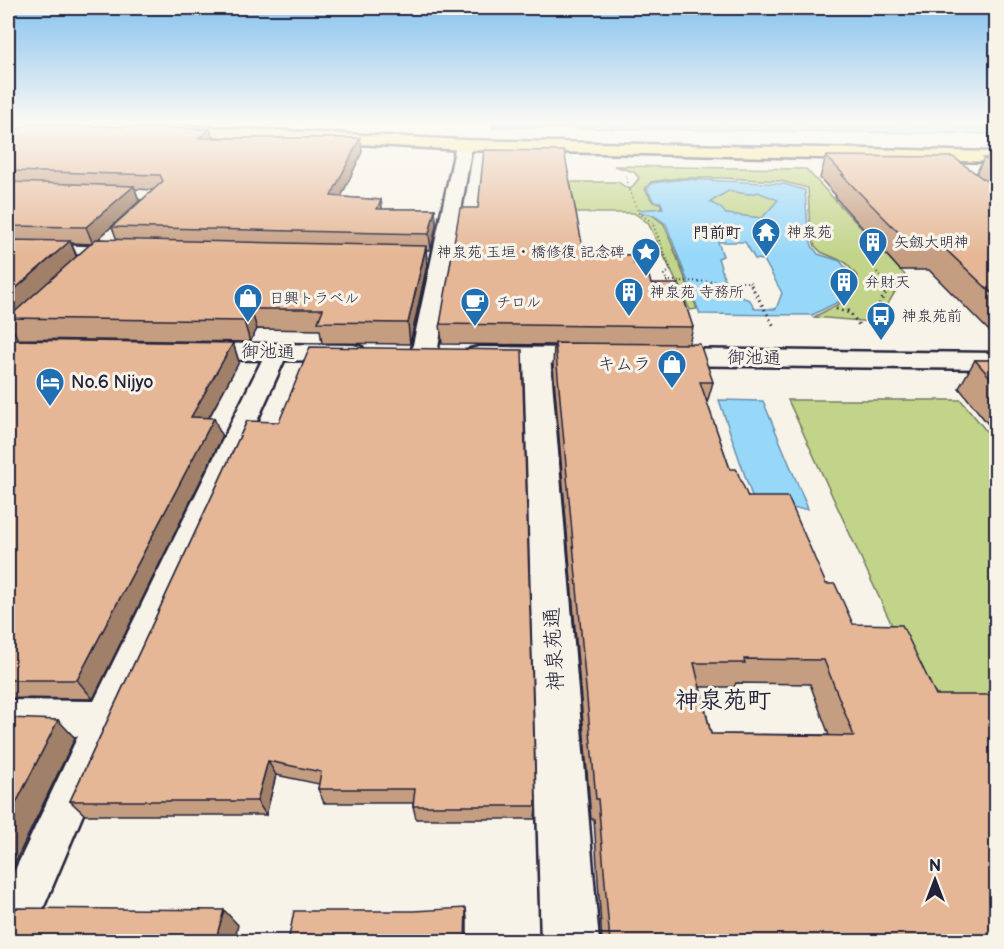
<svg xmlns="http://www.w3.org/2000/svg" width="1004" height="949" font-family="'Balsamiq Sans','Klee One',sans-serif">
<rect width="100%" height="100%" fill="#f7f3e8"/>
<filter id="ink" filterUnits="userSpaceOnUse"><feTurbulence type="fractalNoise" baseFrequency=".0167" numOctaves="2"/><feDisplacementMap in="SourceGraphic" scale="12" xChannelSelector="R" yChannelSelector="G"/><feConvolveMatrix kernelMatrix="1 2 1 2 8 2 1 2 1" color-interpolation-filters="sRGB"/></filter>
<g filter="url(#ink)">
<g fill="#c1d489" stroke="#727b62" stroke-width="1.5">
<path d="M614,166L806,169L905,275L882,314L873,322L814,317L852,297L858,277L845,262L821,252L815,246L810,230L808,188L781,181L721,178H680L651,182L645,189L653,202L660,203L662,208L655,209L652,215L664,224L697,309L690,310L648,223L634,213H576L570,182H618L630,190L639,178L634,172Z"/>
<path d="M728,191L749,194L758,192L779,200L762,218L725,214L710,202Z"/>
<path d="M788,400H961L996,443V712H932Z"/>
</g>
<g fill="#97d8f9" stroke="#688fad" stroke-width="1.5" fill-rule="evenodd">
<path d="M493,122H996V134L497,127L493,129Z"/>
<path d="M684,179L784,184L805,190L808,230L812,246L818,254L840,261L854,278L850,296L812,315L700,314L666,224L653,215L640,213L639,210L663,208L661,202H654L647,189L652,183ZM728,191L749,194L758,192L778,200L762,218L726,214L721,208L710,202ZM718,242H745L755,259L764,260L782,293L776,309H755L750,300L729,293L718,258L723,256Z"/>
<path d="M719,400L763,401L808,509L756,508Z"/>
</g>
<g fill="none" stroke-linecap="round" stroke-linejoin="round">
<g stroke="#22223b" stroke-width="5">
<g id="service">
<path d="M102,189L158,190L166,195L145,215L139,217L131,212L144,199L97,197L94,194L97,191Z"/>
<path d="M8,244L120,247L126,248L129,252L126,256L120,257L8,254Z"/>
<path d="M41,298L48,300L51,304L48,308L15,339L8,341V324L34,300Z"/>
<path d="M277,345L285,347L288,352L121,724L29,942H8V885L78,736L8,734V700L94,701L266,352L269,347Z"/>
</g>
</g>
<g stroke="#22223b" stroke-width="5">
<path id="minor" d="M537,348L546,350L550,356L599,942H541L524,356L528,350Z"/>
</g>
<g stroke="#22223b" stroke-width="5">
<g id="tertiary">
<path d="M464,140L472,145L437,354L433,360L424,362L415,360L411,354L456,145Z"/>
<path d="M191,343L353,345L362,347L366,353L362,359L353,361L191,359L182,357L178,351L182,345Z"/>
<path d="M479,347L599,348L608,350L612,356L608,362L599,364L479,363L470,361L466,355L470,349Z"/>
<path d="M659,349L996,353V369L659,365L649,363L646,357L649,351Z"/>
</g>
</g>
<g stroke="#22223b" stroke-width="5">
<g id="primary">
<path d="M8,122L69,123L76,127L69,131L8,130Z"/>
<path d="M165,125L464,140L996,152V162L464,150L160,133L157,130Z"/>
</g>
</g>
<path stroke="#22223b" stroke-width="1.5" stroke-dasharray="1 2" stroke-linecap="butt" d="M626,176L631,195"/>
<g stroke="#22223b" stroke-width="2" stroke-dasharray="1 3" stroke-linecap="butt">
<path d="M631,194L639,213L652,222L671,270L664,275L670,286"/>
<path d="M877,272L888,286"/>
<path d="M666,281L750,282L752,286"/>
<path d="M890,286L896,276"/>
</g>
<g stroke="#22223b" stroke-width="3" stroke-dasharray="1.5 4" stroke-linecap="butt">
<path d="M669,285L670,287"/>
<path d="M751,285L775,328"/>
<path d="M889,287L890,285"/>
<path d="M836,309L849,313"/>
<path d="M848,310L859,325"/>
<path d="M878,326H882L876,310L889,287L887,285"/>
</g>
<use href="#service" fill="#f7f3e8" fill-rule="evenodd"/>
<use href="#minor" fill="#f7f3e8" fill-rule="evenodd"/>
<use href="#tertiary" fill="#f7f3e8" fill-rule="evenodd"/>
<use href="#primary" fill="#f6e381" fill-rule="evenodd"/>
</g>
<g fill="#c59d81" stroke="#22223b" stroke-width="1.5" fill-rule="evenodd">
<path d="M8,134L212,138H360L362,152L341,197L381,200L382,209H435L436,225L431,250H426L427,265L410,344L322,343L320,330L257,329L250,342L18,339L8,321ZM135,189L153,190L112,227L117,240L98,239L139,201ZM71,243L91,244L77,256Z"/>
<path d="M826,156L976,174L984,158H996V338L929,270H900L835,197L836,196L820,178Z"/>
<path d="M478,208L584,254L634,264L651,284L693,327L689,344L713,382L707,403L730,469L748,497L826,584L996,942H602L594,819H591L553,366L554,345L442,344L440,324ZM736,683L810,684L829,735L711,734L700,687H734Z"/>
<path d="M8,340L233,343L239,362L209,418L222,437L93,699L8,698Z"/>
<path d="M975,360H996V434L959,388Z"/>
<path d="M247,421L536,806L535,819H416L413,806V803H324L318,789L319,784L276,775L266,815H85L70,801Z"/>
</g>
<g fill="#a08069" stroke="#22223b" stroke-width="1.5">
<path d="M210,129L214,143L199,138Z"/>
<path d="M360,138L362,152L334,212L331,196Z"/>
<path d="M134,186L139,201L93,244L86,227Z"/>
<path d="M381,200L383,215L377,209Z"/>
<path d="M435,209L436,225L431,250L429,234Z"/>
<path d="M70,241L77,258L8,318V295Z"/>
<path d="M426,246L427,265L410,344L408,323Z"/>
<path d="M251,309L257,329L250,342L244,321Z"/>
<path d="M233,343L239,362L198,437L191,417Z"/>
<path d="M214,418L222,437L93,699L77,680Z"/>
<path d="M58,720L75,738L8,877V819Z"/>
<path d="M268,761L276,775L266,815L257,801Z"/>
<path d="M466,908L467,919V942H465Z"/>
<path d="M224,910L238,925L234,942H215Z"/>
</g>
<g fill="#e5b796" stroke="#22223b" stroke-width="1.5" fill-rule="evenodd">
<path d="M28,124L210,129L199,138H360L331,196L381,200L377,209H435L429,234L112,227L163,181L160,175L8,171V134Z"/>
<path d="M484,150L564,151L584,254L632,255L634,264H646L651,284H679L693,327L440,324L460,208H478Z"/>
<path d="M826,156L953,157L996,188V297L941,245H911L842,175H844Z"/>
<path d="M984,158H996V166Z"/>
<path d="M8,182L134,186L86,227L8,226Z"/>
<path d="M96,239L426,246L408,323L318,322L323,309H251L244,321L8,318Z"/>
<path d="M8,240L70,241L8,295Z"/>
<path d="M8,340L233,343L191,417L214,418L77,680H8Z"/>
<path d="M555,343L700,344L713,382H700L730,469H736L748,497H788L826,584H835L853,624L902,625L936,695H996V942H610L598,799H596ZM744,659L824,660L854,736L711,734L694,663H745Z"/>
<path d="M310,347L522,350L536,806H413L415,789H318L321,772L268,761L257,801H70L247,421L279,422Z"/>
<path d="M975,360H996V384Z"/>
<path d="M8,718L58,720L8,819Z"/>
<path d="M16,908L224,910L215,942H8V927Z"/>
<path d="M466,908L465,942H288L294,911H413Z"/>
</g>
</g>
<linearGradient id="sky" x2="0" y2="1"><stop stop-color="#87c2ef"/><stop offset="0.48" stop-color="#fbfaf5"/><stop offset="1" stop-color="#fbfaf5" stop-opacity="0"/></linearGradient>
<rect width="1004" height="255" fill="url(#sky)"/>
<defs>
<g id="temple-pin" transform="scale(1.5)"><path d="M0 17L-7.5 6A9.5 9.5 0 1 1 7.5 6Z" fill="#1f6fb2" stroke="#f7f3e8"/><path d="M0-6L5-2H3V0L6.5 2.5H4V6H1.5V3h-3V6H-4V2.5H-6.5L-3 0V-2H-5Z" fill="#fff"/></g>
<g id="building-pin" transform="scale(1.5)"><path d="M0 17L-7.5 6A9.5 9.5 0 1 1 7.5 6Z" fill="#1f6fb2" stroke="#f7f3e8"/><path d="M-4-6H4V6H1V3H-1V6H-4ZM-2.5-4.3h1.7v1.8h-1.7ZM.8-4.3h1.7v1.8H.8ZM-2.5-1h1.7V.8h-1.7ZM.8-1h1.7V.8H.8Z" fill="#fff"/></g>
<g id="sight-pin" transform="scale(1.5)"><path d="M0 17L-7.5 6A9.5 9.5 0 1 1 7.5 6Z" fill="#1f6fb2" stroke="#f7f3e8"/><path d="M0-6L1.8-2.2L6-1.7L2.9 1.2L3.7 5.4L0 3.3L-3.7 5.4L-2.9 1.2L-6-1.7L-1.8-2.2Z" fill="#fff"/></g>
<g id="shop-pin" transform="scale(1.5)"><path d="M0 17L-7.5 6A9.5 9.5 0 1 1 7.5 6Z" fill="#1f6fb2" stroke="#f7f3e8"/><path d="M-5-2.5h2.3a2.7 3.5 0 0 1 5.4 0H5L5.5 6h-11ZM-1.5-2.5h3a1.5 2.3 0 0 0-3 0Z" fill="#fff"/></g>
<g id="cafe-pin" transform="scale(1.5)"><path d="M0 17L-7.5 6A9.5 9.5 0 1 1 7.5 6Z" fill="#1f6fb2" stroke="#f7f3e8"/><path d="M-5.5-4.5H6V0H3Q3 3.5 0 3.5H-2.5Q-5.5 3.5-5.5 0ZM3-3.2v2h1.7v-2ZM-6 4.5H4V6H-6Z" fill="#fff"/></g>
<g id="bus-pin" transform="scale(1.5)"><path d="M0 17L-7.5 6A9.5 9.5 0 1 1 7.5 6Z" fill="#1f6fb2" stroke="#f7f3e8"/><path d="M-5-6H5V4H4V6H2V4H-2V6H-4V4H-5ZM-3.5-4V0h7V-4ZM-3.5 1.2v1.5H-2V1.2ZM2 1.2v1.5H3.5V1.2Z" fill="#fff"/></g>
<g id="hotel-pin" transform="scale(1.5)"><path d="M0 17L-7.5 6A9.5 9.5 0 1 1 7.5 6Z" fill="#1f6fb2" stroke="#f7f3e8"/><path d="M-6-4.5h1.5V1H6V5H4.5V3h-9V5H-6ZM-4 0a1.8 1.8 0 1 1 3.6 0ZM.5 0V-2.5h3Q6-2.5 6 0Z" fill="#fff"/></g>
</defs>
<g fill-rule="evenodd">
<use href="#temple-pin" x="766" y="232"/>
<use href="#building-pin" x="873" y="242"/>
<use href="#sight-pin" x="646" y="252"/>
<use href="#building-pin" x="844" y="282"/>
<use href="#building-pin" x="629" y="292"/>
<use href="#shop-pin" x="248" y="298"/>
<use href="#cafe-pin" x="475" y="302"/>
<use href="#bus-pin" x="881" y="316"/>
<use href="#shop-pin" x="672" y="364"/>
<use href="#hotel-pin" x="50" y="382"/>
</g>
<g text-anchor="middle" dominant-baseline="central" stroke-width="6" stroke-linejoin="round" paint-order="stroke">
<g font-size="15" fill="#22223b" stroke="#f7f3e8" text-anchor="start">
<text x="787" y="232">神泉苑</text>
<text x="894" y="242">矢劔大明神</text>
<text x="625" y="252" text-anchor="end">神泉苑 玉垣・橋修復 記念碑</text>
<text x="865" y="282">弁財天</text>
<text x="650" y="292">神泉苑 寺務所</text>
<text x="269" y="298">日興トラベル</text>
<text x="496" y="302">チロル</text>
<text x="902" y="316">神泉苑前</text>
</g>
<g font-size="16" font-weight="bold" fill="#22223b" stroke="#f7f3e8">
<text x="717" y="233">門前町</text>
</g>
<g font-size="18" fill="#22223b" stroke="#f7f3e8">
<text transform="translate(268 352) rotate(1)">御池通</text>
<text transform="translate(754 358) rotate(1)">御池通</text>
</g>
<g font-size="18" fill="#22223b" stroke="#f7f3e8" text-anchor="end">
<text x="651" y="364">キムラ</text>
<text x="71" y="382" text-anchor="start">No.6 Nijyo</text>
</g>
<g font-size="21" fill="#22223b" stroke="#f7f3e8">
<text transform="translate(554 649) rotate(-93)">神泉苑通</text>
</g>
<g font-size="24" font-weight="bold" fill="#22223b" stroke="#f7f3e8">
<text x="723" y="700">神泉苑町</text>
</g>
</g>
<rect width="1004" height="949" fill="none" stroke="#f7f3e8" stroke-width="30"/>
<rect x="15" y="15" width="974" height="919" fill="none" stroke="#22223b" stroke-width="2" filter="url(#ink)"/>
<g transform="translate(935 880)" stroke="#f7f3e8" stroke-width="4.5" paint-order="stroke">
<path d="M0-4.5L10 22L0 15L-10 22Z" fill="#22223b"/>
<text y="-9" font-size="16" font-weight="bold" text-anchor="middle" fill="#22223b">N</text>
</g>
</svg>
